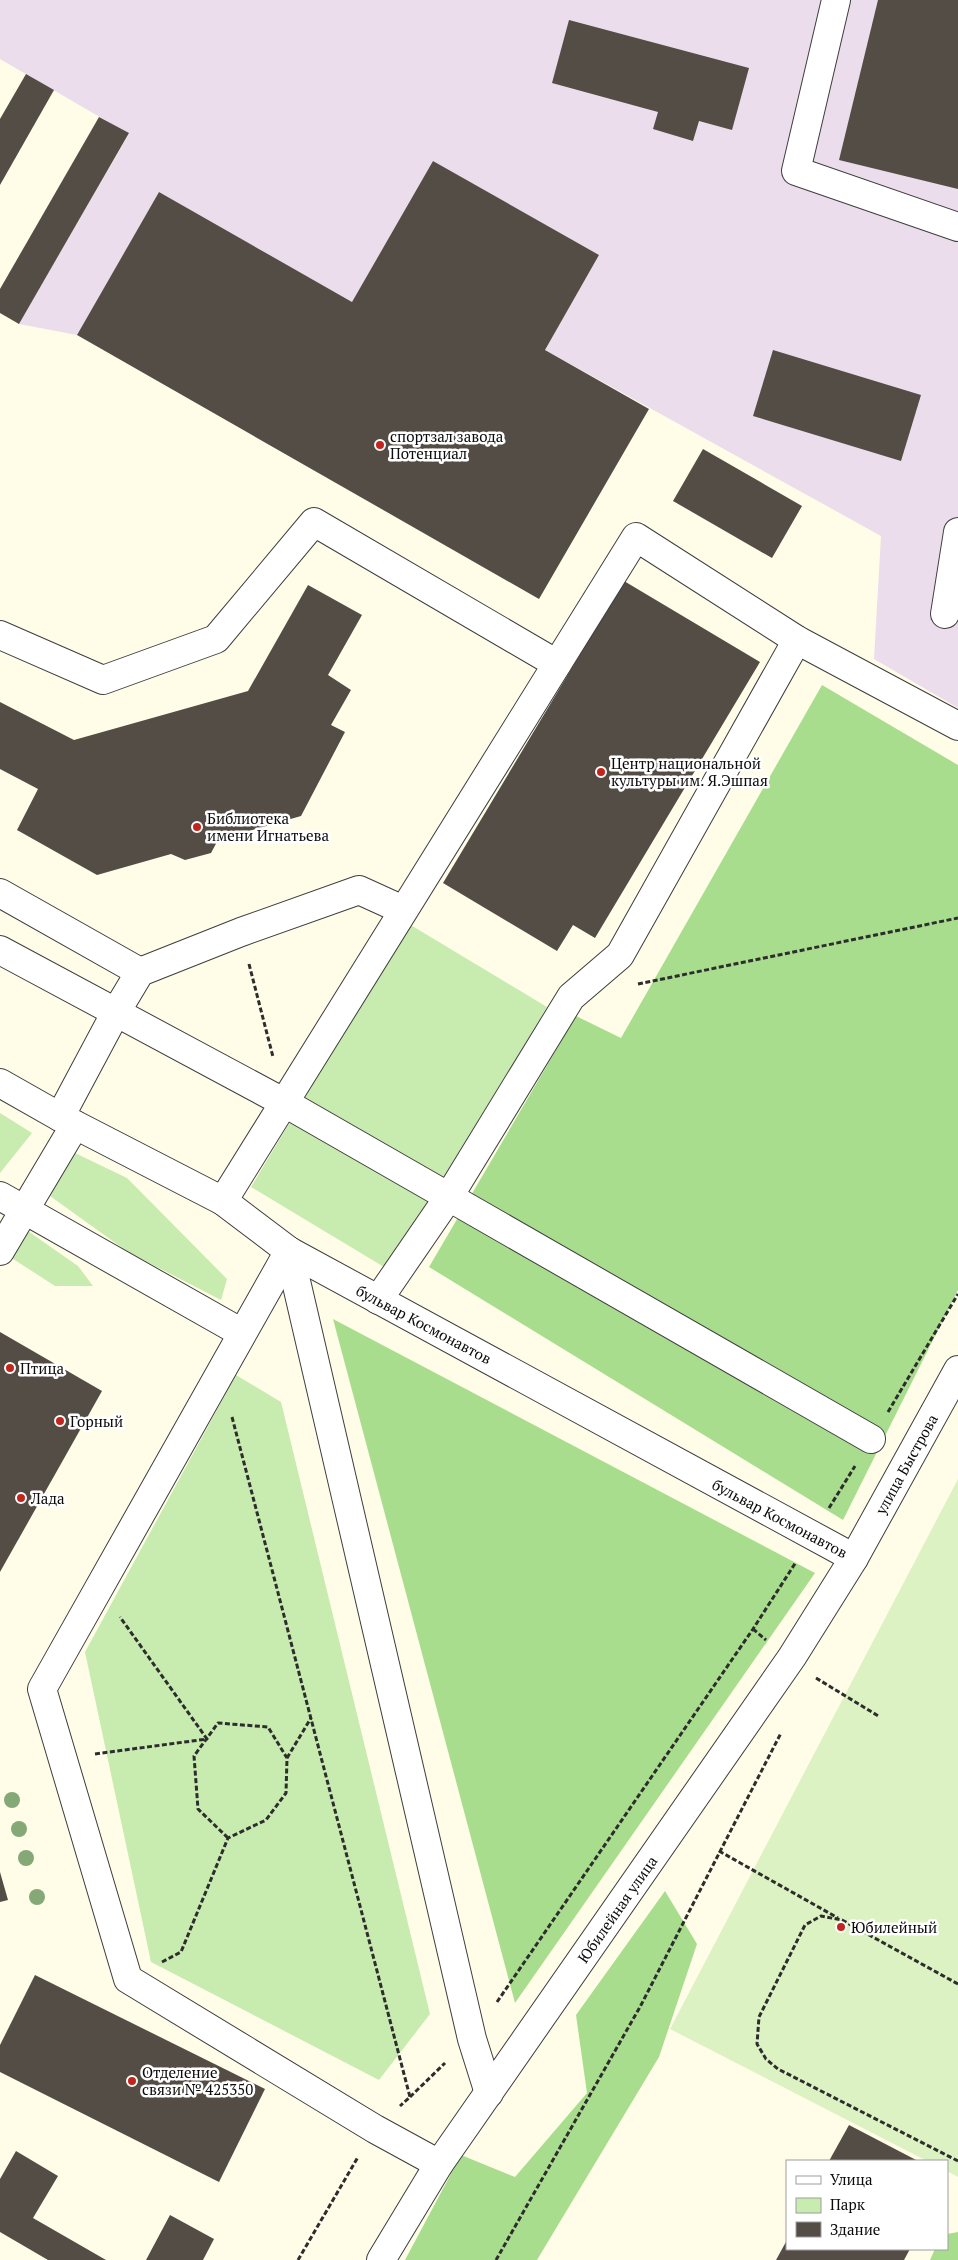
<svg xmlns="http://www.w3.org/2000/svg" width="958" height="2260" font-family="'PT Serif',serif">
<rect width="100%" height="100%" fill="#fffde8"/>
<path fill="#ebddeb" d="M0,0H958V708L874,659L881,536L545,350L599,255L433,161L352,302L159,192L77,335L19,324L129,134L0,59Z"/>
<g fill="#c8ebb0">
<path d="M409,924L547,1007L389,1270L251,1187Z"/>
<path d="M0,1113L32,1133L0,1173Z"/>
<path d="M73,1152L127,1178L227,1279L221,1300L128,1252L50,1196Z"/>
<path d="M25,1229L78,1266L93,1286H55L7,1255Z"/>
<path d="M236,1375L281,1402L430,2014L379,2080L151,1962L85,1652Z"/>
</g>
<g fill="#a9dd8e">
<path d="M822,685L958,765V1290L843,1520L429,1267L576,1016L621,1038Z"/>
<path d="M333,1319L815,1573L515,2003Z"/>
<path d="M665,1891L697,1944L659,2057L537,2260H405L461,2155L515,2177L587,2093L576,2015Z"/>
<path d="M958,2232V2260H930L935,2249H947V2234Z"/>
</g>
<path fill="#dcf2c2" d="M958,1479V2177L947,2171V2161H927L670,2029Z"/>
<g fill="#544d46">
<path d="M878,0H958V189L839,160Z"/>
<path d="M569,20L749,68L732,130L699,121L693,141L653,129L658,112L552,83Z"/>
<path d="M26,74L54,90L0,185V119Z"/>
<path d="M99,117L129,133L19,324L0,313V289Z"/>
<path d="M433,161L599,255L545,350L649,409L539,599L77,335L159,192L352,302Z"/>
<path d="M773,350L921,395L901,461L753,416Z"/>
<path d="M703,449L802,506L772,558L673,501Z"/>
<path d="M624,581L760,662L595,938L573,925L557,951L443,883Z"/>
<path d="M308,585L362,615L328,675L351,690L331,725L345,732L301,816L218,840L211,853L185,860L171,854L97,875L17,830L38,789L0,769V702L74,740L248,691Z"/>
<path d="M0,1332L102,1391L0,1572Z"/>
<path d="M0,1872L8,1900L0,1902Z"/>
<path d="M35,1975L265,2089L219,2182L0,2072V2045Z"/>
<path d="M849,2125L918,2161H829Z"/>
<path d="M16,2151L58,2176L33,2218L106,2260H48L0,2232V2179Z"/>
<path d="M170,2215L214,2239L203,2260H146Z"/>
<path d="M787,2240V2249H910L904,2260H776Z"/>
</g>
<g fill="none" stroke-linecap="round" stroke-linejoin="round">
<g stroke="#3e3e3e" stroke-width="30">
<g id="minor">
<path d="M836,0L796,171L958,227"/>
<path d="M945,614L958,532"/>
<path d="M0,635L103,680L216,639L314,522L557,664"/>
<path d="M0,893L140,972"/>
<path d="M0,950L285,1103L871,1439"/>
<path d="M0,1083L60,1117L223,1201L289,1251L854,1558"/>
<path d="M60,1117L116,1012L140,972L241,932L359,890L403,910"/>
<path d="M0,1196L242,1333"/>
<path d="M223,1201L636,537L797,640L958,726"/>
<path d="M0,1251L75,1125"/>
<path d="M289,1251L42,1689L128,1979L375,2129L439,2164"/>
<path d="M289,1251L472,2039L489,2093"/>
<path d="M378,1300L448,1198L571,997L620,955L797,640"/>
<path d="M381,2260L439,2164L792,1657L854,1558L958,1370"/>
</g>
</g>
<g stroke="#2d2d2d" stroke-width="3" stroke-dasharray="5 2.5" stroke-linecap="butt">
<path d="M249,964L273,1057"/>
<path d="M638,984L958,918"/>
<path d="M888,1412L958,1294"/>
<path d="M232,1417L410,2097L400,2106"/>
<path d="M829,1508L855,1466"/>
<path d="M753,1629L766,1640"/>
<path d="M816,1678L880,1717"/>
<path d="M95,1754L207,1739L120,1617"/>
<path d="M287,1758L311,1718"/>
<path d="M719,1851L838,1918"/>
<path d="M162,1962L181,1952L228,1838L266,1820L286,1793L287,1758L268,1727L218,1723L194,1756L198,1809L228,1838"/>
<path d="M958,1984L842,1920L821,1916L805,1925L759,2017L757,2044L766,2059L778,2069L958,2161"/>
<path d="M497,2002L753,1629L796,1562"/>
<path d="M410,2097L445,2063"/>
<path d="M298,2260L358,2157"/>
<path d="M496,2260L640,2007L781,1733"/>
</g>
<use href="#minor" stroke="#fff" stroke-width="28"/>
</g>
<g fill="#84a976">
<circle cx="12" cy="1800" r="8"/>
<circle cx="19" cy="1829" r="8"/>
<circle cx="26" cy="1858" r="8"/>
<circle cx="37" cy="1897" r="8"/>
</g>
<g fill="#c2251b" stroke="#fff" stroke-width="2">
<circle cx="380" cy="445" r="5"/>
<circle cx="601" cy="772" r="5"/>
<circle cx="197" cy="827" r="5"/>
<circle cx="10" cy="1368" r="5"/>
<circle cx="60" cy="1421" r="5"/>
<circle cx="21" cy="1498" r="5"/>
<circle cx="841" cy="1927" r="5"/>
<circle cx="132" cy="2081" r="5"/>
</g>
<g text-anchor="middle" dominant-baseline="central" stroke-width="5" stroke-linejoin="round" paint-order="stroke">
<g font-size="15" fill="#0b0b0b" stroke="#fff" text-anchor="start">
<text x="390" y="436">спортзал завода<tspan x="390" dy="17">Потенциал</tspan></text>
<text x="611" y="763">Центр национальной<tspan x="611" dy="17">культуры им. Я.Эшпая</tspan></text>
<text x="207" y="818">Библиотека<tspan x="207" dy="17">имени Игнатьева</tspan></text>
<text x="20" y="1368">Птица</text>
<text x="70" y="1421">Горный</text>
<text x="31" y="1498">Лада</text>
<text x="851" y="1927">Юбилейный</text>
<text x="142" y="2072">Отделение<tspan x="142" dy="17">связи № 425350</tspan></text>
</g>
<g font-size="15" fill="#0b0b0b" stroke="#fff">
<text transform="translate(424 1324) rotate(28)">бульвар Космонавтов</text>
<text transform="translate(906 1464) rotate(-61)">улица Быстрова</text>
<text transform="translate(780 1518) rotate(28)">бульвар Космонавтов</text>
<text transform="translate(617 1909) rotate(-55)">Юбилейная улица</text>
</g>
</g>
<rect x="786" y="2160" width="162" height="90" fill="#ffffff" stroke="#9d9d9d"/>
<rect x="796" y="2176" width="25" height="8" fill="#ffffff" stroke="#9d9d9d"/>
<text x="830" y="2185" font-size="15" fill="#0b0b0b">Улица</text>
<rect x="796" y="2198" width="25" height="15" fill="#c8ebb0" stroke="#9d9d9d"/>
<text x="830" y="2210" font-size="15" fill="#0b0b0b">Парк</text>
<rect x="796" y="2222" width="25" height="15" fill="#544d46" stroke="#9d9d9d"/>
<text x="830" y="2235" font-size="15" fill="#0b0b0b">Здание</text>
</svg>
